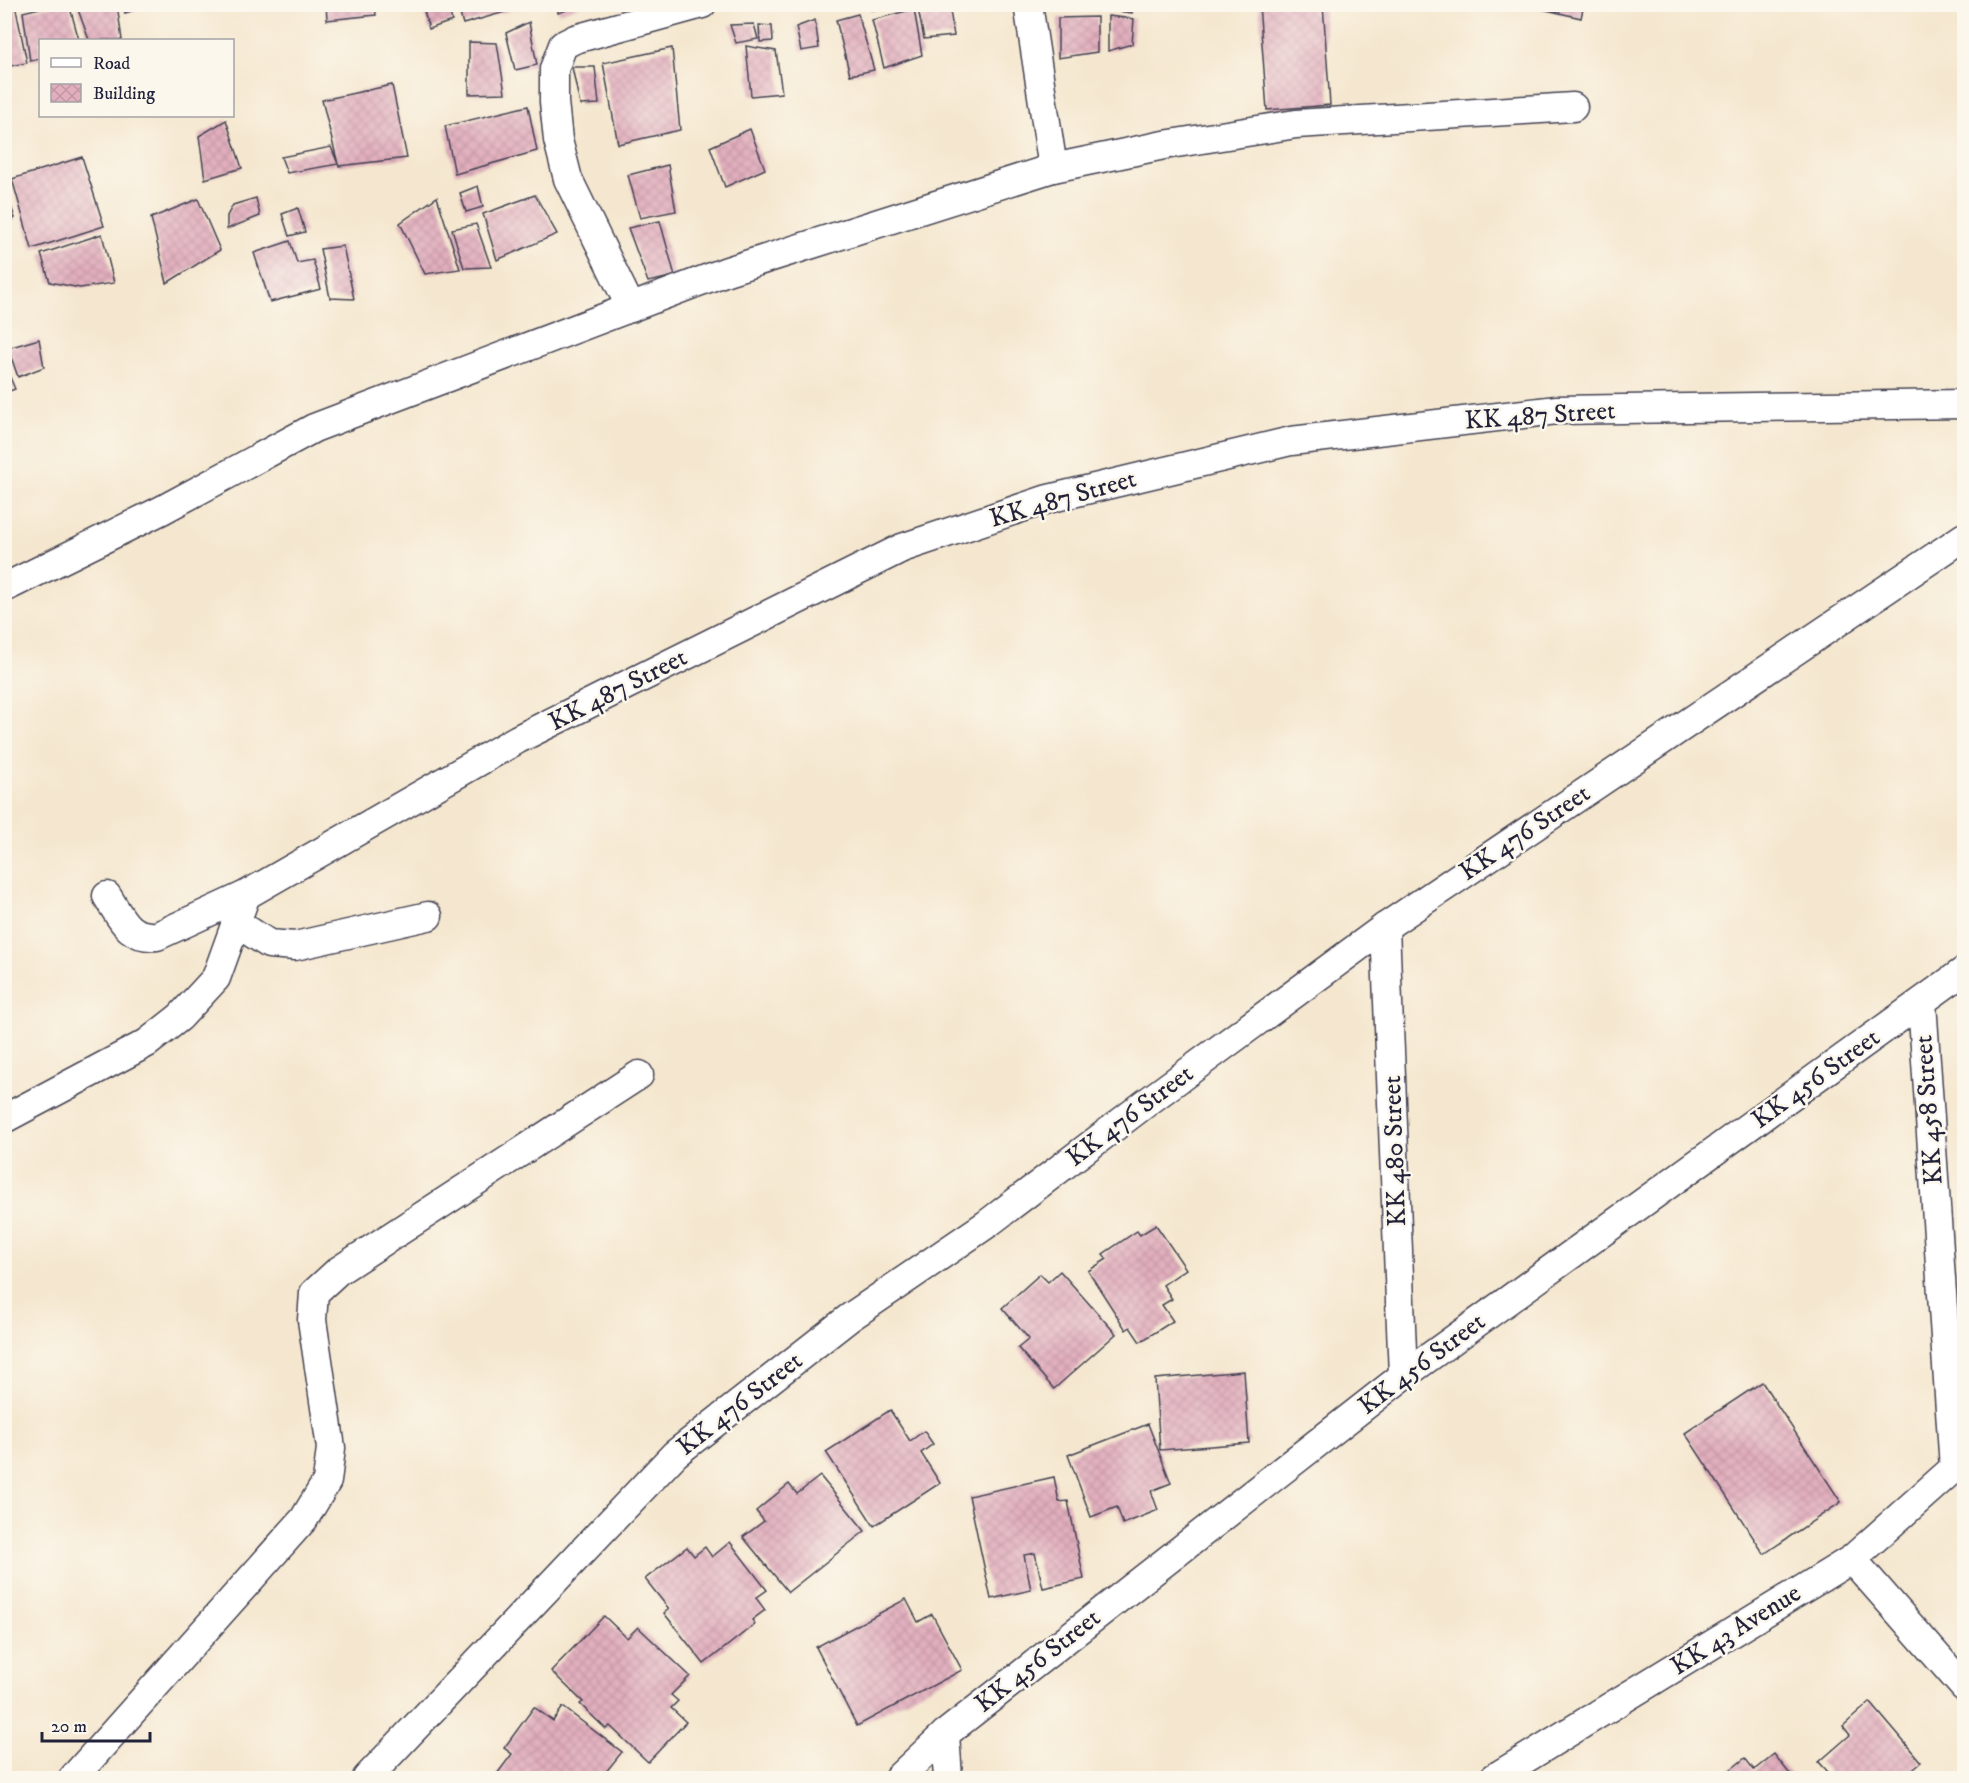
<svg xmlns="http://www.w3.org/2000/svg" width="1969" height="1783" font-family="'IM FELL DW Pica',serif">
<defs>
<pattern id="building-cross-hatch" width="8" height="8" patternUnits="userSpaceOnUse" patternTransform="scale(1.5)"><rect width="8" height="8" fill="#e2afbe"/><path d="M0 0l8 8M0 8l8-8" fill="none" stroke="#c296a4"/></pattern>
</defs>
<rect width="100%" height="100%" fill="#fbf7ec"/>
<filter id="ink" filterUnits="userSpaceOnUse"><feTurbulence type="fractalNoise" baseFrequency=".0167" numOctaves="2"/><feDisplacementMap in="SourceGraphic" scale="12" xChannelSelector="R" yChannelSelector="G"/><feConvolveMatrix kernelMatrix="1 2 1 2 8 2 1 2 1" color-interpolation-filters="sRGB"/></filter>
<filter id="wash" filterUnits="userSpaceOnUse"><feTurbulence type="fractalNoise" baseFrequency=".008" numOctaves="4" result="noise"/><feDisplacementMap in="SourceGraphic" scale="24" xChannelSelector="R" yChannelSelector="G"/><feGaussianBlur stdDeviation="1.35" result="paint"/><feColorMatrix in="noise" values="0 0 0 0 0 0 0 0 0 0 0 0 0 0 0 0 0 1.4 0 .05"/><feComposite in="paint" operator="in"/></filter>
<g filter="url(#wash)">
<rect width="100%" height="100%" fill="#f5e7cf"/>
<g id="blocks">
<g fill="url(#building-cross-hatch)">
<path d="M8,4H15L27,63L4,67V6Z"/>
<path d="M56,4H69L79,40H40V59L30,61L23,12Z"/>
<path d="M76,4H117L122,40H89Z"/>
<path d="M122,4H151V5L125,13Z"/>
<path d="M326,4H375L376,15L327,20Z"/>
<path d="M422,4H448L452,21L429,29Z"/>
<path d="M457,4H529V5L463,24Z"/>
<path d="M557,4H582V5L558,13Z"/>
<path d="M870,4H901V6L871,10Z"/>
<path d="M917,4H949L954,36L924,39Z"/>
<path d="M1109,4H1133L1132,13L1108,10Z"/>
<path d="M1259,4H1323L1330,105L1267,110Z"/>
<path d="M1521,4H1584L1581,18Z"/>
<path d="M914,9L922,55L884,68L872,20Z"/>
<path d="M858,14L874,70L850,75L836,20Z"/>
<path d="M1108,16L1134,19L1132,44L1108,51Z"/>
<path d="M1097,17V52L1058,58V18Z"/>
<path d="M815,20L819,48L801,51L796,27Z"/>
<path d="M529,22L537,65L515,70L506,33Z"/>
<path d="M754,24L758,39L736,43L730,25Z"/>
<path d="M759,25L772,26L773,41L760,42Z"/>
<path d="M469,42L497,43L505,93L469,94Z"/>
<path d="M746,46L776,51L782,93L751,96Z"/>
<path d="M672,48L680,130L618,144L603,63Z"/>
<path d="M572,67H595L599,104L580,105Z"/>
<path d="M392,85L407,158L339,166L338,164L287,173L281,157L331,147L338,164L322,100Z"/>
<path d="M528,106L537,151L455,174L445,126Z"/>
<path d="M226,120L242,168L205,179L199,136Z"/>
<path d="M750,129L765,169L725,187L710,147Z"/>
<path d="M82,157L104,226L32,249L12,179Z"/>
<path d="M668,165L676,211L640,218L628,175Z"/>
<path d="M4,186L15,218L4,223Z"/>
<path d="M478,186L483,207L466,212L460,193Z"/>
<path d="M535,195L557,234L497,260L483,214Z"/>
<path d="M437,197L460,269L425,274L400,223Z"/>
<path d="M256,198L260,216L227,229V216L233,205Z"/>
<path d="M198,199L220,250L167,283L151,218Z"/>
<path d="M298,208L305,232L289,236L282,214Z"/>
<path d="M660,221L675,276L648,282L628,228Z"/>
<path d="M476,224L491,267L464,268L452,229Z"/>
<path d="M102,234L114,283L80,288L50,282L41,254Z"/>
<path d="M290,241L297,263L313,260L321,289L270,302L254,253Z"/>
<path d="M343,246L354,299L330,298L320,249Z"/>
<path d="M39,339L44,367L18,377L8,348Z"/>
<path d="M4,363L15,389L4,393Z"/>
<path d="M1156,1225L1186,1269L1163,1285L1172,1299L1162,1305L1173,1321L1140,1342L1130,1327L1126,1330L1088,1271L1107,1259L1103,1254L1137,1231L1140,1235Z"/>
<path d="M1060,1271L1116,1334L1054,1389L1018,1348L1029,1339L1002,1308L1040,1274L1048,1282Z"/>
<path d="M1244,1371L1249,1443L1160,1450L1155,1379Z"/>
<path d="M1762,1382L1841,1502L1764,1554L1685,1433Z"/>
<path d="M890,1410L910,1441L924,1431L933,1444L921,1453L940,1483L874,1526L826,1452Z"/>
<path d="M1148,1424L1171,1483L1151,1491L1158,1510L1123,1524L1117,1507L1091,1517L1068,1455Z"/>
<path d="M820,1476L865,1531L788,1592L743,1537L764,1521L756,1511L789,1484L797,1494Z"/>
<path d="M1054,1477L1059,1502L1068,1501L1084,1579L1043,1588L1035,1553L1024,1555L1031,1590L991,1599L969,1496Z"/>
<path d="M730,1542L767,1590L756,1598L765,1610L752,1620L755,1624L704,1664L664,1613L669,1609L645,1579L687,1547L694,1556L705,1547L712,1557Z"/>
<path d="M906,1599L918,1622L932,1614L962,1670L857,1726L816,1647Z"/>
<path d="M604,1616L627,1638L638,1627L690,1676L671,1695L678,1701L671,1708L686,1722L648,1762L610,1726L606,1729L580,1704L583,1702L551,1671Z"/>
<path d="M1870,1702L1921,1762L1902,1778H1820L1828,1772L1819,1762L1850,1735L1843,1726Z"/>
<path d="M534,1707L553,1721L563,1707L622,1752L601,1778H494L512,1754L504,1748Z"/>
<path d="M1774,1754L1793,1778H1727L1724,1775L1745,1758L1754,1770Z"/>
<path d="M712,1771L722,1778H706Z"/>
</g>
</g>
</g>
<g filter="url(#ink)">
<use href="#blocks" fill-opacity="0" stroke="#424051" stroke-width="1.5"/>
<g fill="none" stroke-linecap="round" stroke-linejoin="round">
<g stroke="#424051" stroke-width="31">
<g id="minor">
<path d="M1028,4L1053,168"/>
<path d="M631,308L568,179L558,140L554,102V69L563,45L575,39L702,4"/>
<path d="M4,588L162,510L314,428L727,271L1053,168L1164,145L1296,124L1573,107"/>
<path d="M107,896C122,919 127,938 157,936L246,895L518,739L902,548L1048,499L1291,441L1557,410L1964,404"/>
<path d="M235,922L269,944L295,946L428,916"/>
<path d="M1385,927L1403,1376"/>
<path d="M1922,1003L1954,1468"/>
<path d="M4,1119L147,1043L180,1017L216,978L246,895"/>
<path d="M1852,1559L1964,1687"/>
<path d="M945,1734L948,1778"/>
<path d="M73,1778L304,1519L327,1481L331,1448L312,1320L314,1293L338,1271L639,1075"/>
<path d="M367,1778L675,1454L849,1318L987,1224L1146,1103L1385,927L1964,537"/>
<path d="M898,1778L945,1734L1403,1376L1964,971"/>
<path d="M1494,1778L1852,1559L1954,1468L1964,1461"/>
</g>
</g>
<use href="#minor" stroke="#fff" stroke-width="28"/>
</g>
</g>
<g text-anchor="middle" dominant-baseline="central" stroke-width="5" stroke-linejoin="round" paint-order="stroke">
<g font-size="26" fill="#22223b" stroke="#fbf7ec">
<text transform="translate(1540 416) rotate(-4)">KK 487 Street</text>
<text transform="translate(1063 499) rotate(-16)">KK 487 Street</text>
<text transform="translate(618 690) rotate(-27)">KK 487 Street</text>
<text transform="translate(1525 833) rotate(-34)">KK 476 Street</text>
<text transform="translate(1816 1079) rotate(-36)">KK 456 Street</text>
<text transform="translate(1929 1110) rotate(-94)">KK 458 Street</text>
<text transform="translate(1130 1116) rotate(-37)">KK 476 Street</text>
<text transform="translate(1395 1151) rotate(-92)">KK 480 Street</text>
<text transform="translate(1422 1364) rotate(-37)">KK 456 Street</text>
<text transform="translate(740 1404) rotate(-38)">KK 476 Street</text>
<text transform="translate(1736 1630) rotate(-32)">KK 43 Avenue</text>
<text transform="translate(1038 1661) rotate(-38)">KK 456 Street</text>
</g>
</g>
<rect width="1969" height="1783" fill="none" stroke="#fbf7ec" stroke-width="24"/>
<rect x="39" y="39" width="195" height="78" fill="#fbf7ec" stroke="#a4a2a5" stroke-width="1.5"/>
<rect x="51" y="58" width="30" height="9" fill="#ffffff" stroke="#a4a2a5" stroke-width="1.5"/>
<text x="93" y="69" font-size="18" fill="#22223b">Road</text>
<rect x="51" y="84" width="30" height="18" fill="url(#building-cross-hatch)" stroke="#a4a2a5" stroke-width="1.5"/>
<text x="93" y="99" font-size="18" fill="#22223b">Building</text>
<path d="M42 1732v9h108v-9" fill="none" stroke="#22223b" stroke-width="3"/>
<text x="51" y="1732" font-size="18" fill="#22223b" stroke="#fbf7ec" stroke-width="4.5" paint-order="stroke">20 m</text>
</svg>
